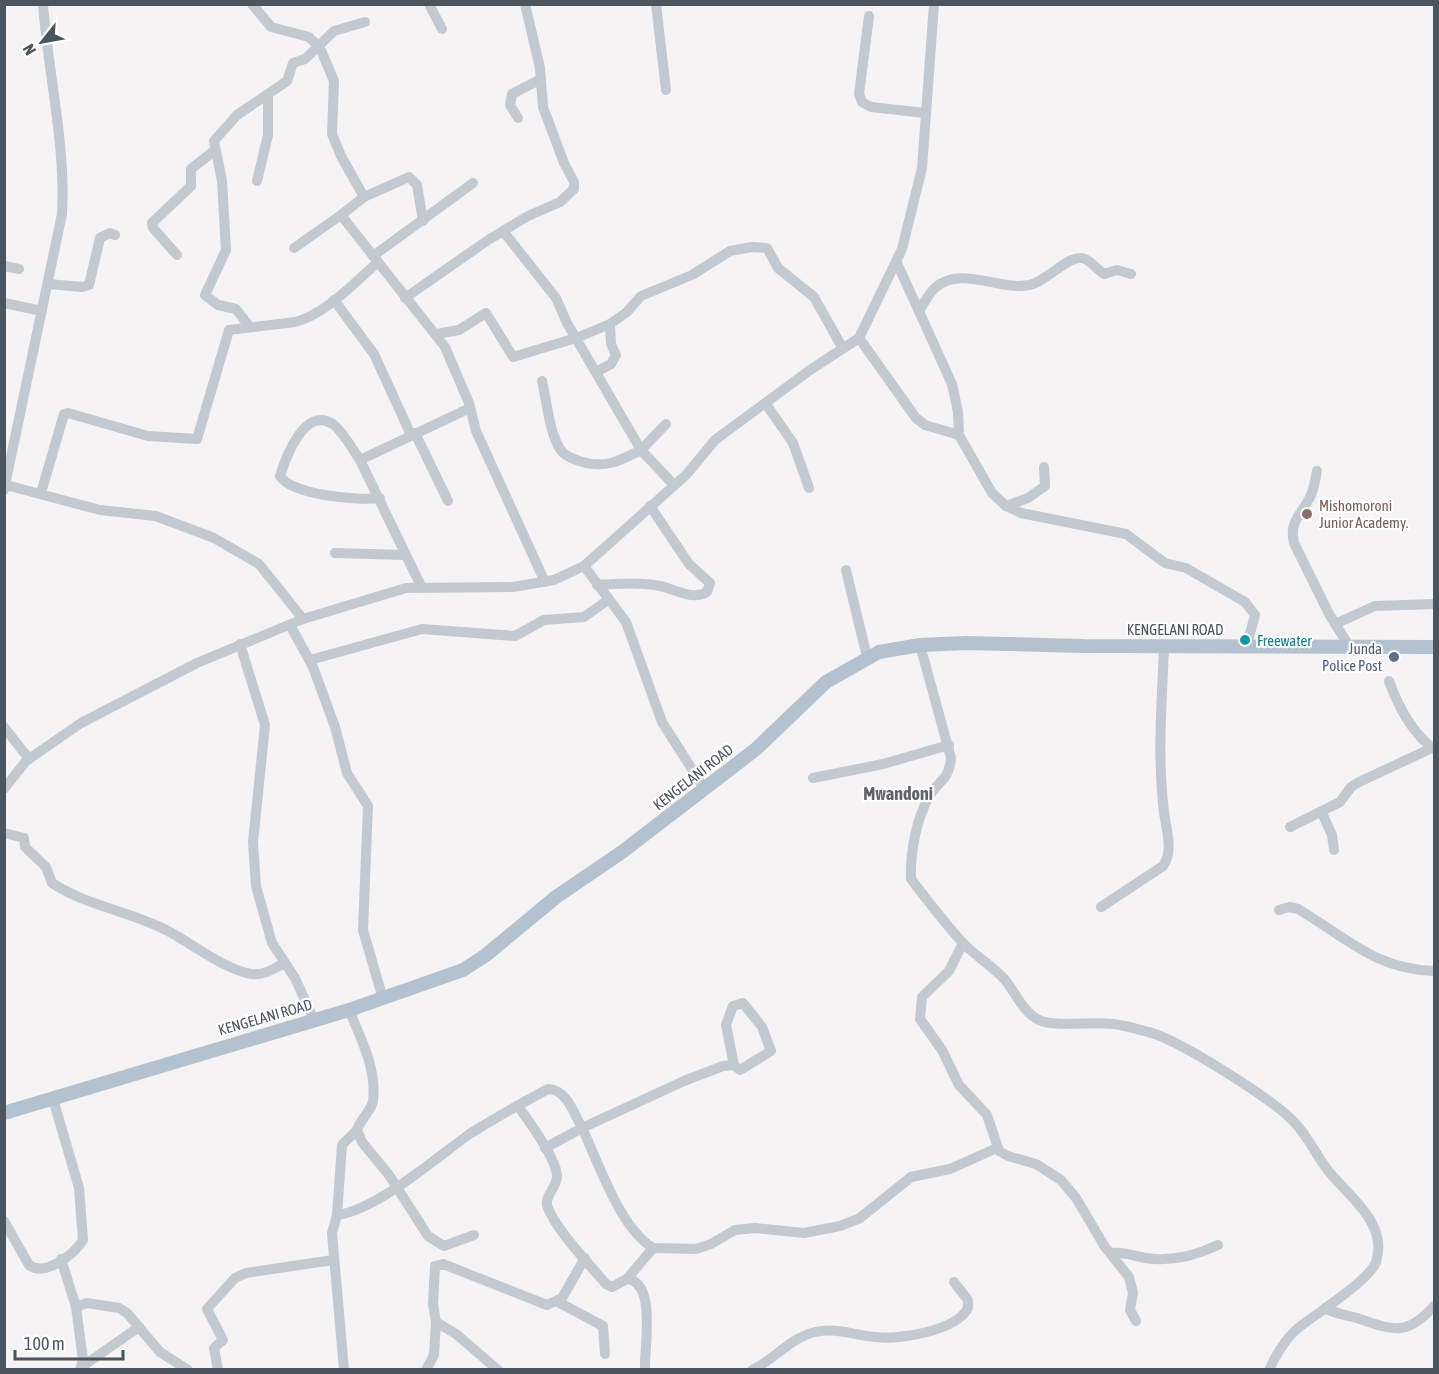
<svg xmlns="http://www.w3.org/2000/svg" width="1439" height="1374" font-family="'Asap Condensed',sans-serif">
<rect width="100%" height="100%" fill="#f5f3f3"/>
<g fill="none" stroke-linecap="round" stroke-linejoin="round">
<g stroke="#c2c9d0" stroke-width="10">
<path d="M252,4L271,27L309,37L320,48L334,81L332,134L341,156L364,197"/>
<path d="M429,4L442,29"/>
<path d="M656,4L666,90"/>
<path d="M869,16L859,94L862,102L871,107L925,113"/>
<path d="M518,118L510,105L512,94L541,79"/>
<path d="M257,181L268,135V96"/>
<path d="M423,221L417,185L409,177L364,197L341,215L445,347L469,403L476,431L545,582"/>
<path d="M503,231L556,298L567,323L641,450L666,424"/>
<path d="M294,248L341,215"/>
<path d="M177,255L153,228L152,223L191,186V169L214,151"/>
<path d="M373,256L473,183"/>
<path d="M897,263L952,384L958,412L959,435L992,493L1006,506L1021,513L1126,534L1165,563L1186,568L1245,602L1255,615L1247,645"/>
<path d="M4,266L19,269"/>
<path d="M48,284L82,287L89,285L100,238L110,233L115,235"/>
<path d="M405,298L488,240L528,216L560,202L574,189V182L564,163L543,107L540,68L525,4"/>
<path d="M334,300L374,354L411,435"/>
<path d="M4,303L42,311"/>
<path d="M919,311C924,304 928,294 935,288C960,265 1000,291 1029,285C1046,282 1067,256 1082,258C1090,259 1097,270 1104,274L1117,270L1131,274"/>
<path d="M249,326L236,309L218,305L205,295L226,250L222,181L214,141L237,115L287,81L293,63L305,59L334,31L365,22"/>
<path d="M437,334L459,330L486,313L513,357L576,338L610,324L627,312L641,296L692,275L730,251L752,247L767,248L778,268L814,297L842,347"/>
<path d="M859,338L916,418L925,425L959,435"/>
<path d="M596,372L611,364L616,355L611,344L610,324"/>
<path d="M542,381C547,402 549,431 560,449C564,456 572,458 579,461C604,469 618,462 641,450L674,485"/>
<path d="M766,404L793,443L809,488"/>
<path d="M415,433L448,501"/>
<path d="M360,460C352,449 345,434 334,425C305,404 286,457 280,476C292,495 358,501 380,498"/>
<path d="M1317,471C1315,480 1314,491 1309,499C1300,516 1289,522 1294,543L1329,614L1349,646"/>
<path d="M6,485L100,510L156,516L214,538L259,564L303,619"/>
<path d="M4,490L62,214C66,144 48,74 43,4"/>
<path d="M41,493L64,414L68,413L148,436L197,439L229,330L295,322C326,314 354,283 377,263"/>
<path d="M1006,506L1028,498L1045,486L1044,467"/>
<path d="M335,553L405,555"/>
<path d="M584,566L626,622L662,722L704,788"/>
<path d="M846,570L867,657"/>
<path d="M597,585C618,584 639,582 660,586C675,589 693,601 707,592L710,583L689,564L650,506"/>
<path d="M421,586L360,460L470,408"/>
<path d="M1335,624L1375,606L1434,604"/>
<path d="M290,625L313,667L335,727L347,773L368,806L363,930L383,999"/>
<path d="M240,644L265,725L253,842L256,886L272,943L295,978L314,1020"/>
<path d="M920,645L951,758C949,781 938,780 929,797C916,819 910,854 911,879C927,900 944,922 962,942C975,956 993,966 1006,981C1016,994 1023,1011 1037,1019C1051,1028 1093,1021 1113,1024C1125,1025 1136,1029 1148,1032C1176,1038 1274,1100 1294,1122C1309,1137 1317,1158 1331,1174C1351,1198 1388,1224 1376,1262C1369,1281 1314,1315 1297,1329C1284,1340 1276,1355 1269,1370"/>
<path d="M310,660L422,629L515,636L544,620L584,617L608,600"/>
<path d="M1389,681C1398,706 1412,733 1434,749"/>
<path d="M4,727L29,759"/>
<path d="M813,778L883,764L949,745"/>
<path d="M4,789L26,761L81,723L197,663L303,619L406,588L513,587L554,580L584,566L686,475L715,440L810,370L859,338L902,249L922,168L934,4"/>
<path d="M1322,813L1332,835L1334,850"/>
<path d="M1290,827L1340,802L1351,787L1359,782L1432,748"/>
<path d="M4,833L24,838L25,847L46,867L52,883C87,906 129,911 166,930C192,943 223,969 251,974C264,976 274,968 285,963"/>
<path d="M1101,907L1163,866C1174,851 1166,829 1164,812C1157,756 1162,702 1164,646"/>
<path d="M1279,910L1289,907L1298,909C1347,938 1375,969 1434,971"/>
<path d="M963,943L949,971L922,997L920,1019L942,1050L959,1085L987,1115L999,1151L1008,1156L1036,1164L1061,1180L1076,1198L1105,1247L1129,1277L1133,1293L1130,1310L1136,1321"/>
<path d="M743,1003L762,1027L771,1051L740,1070L734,1065L726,1025L733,1006Z"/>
<path d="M349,1010C361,1039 377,1069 373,1101C371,1111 360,1120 357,1130L362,1142L389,1175L428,1236L444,1246L474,1235"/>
<path d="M734,1065L723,1066L684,1081L582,1128C599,1163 619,1227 653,1248L696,1249L711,1244L735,1230L755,1228L804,1233L840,1226L860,1218L911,1177L950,1169L997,1148"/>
<path d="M518,1106C529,1122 555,1156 557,1175C558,1186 545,1195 547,1205C554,1228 590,1265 606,1284L612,1287L627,1279L653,1248"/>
<path d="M337,1215C377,1210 437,1157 471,1133C496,1117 522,1103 548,1089C566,1089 574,1113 582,1128L545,1148"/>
<path d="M4,1221L29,1265C44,1277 74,1255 83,1240L79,1188L53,1099"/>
<path d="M1112,1253C1124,1251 1133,1256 1145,1258C1171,1262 1195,1256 1218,1245"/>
<path d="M61,1259L76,1307L83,1360L80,1370"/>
<path d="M627,1279C657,1282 644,1348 645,1370"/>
<path d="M558,1302L603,1326L605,1354"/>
<path d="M76,1307L87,1303L119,1308L127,1313L160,1352L188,1370"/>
<path d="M1325,1308C1336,1314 1346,1315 1357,1318C1392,1330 1407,1337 1434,1306"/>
<path d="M83,1366L139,1327"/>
<path d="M218,1370L214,1348L223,1340L207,1309L235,1278L246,1273L333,1260"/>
<path d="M344,1370L332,1233L337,1215L342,1145L357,1130"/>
<path d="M426,1370L434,1355L436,1322"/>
<path d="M498,1370L456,1334L436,1322L433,1304L435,1266L443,1264L547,1305L562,1298L585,1258"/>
<path d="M752,1370C774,1360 790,1338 815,1332C836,1327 854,1335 875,1337C899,1340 956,1331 968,1308V1300L954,1282"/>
</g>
<path stroke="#b4c1cf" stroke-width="14" d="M4,1113L349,1010L463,970L486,955L556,897L622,852L756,749L826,682L879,652L920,645L966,643L1084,646L1434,647"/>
</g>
<circle fill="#8d6e63" stroke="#fff" stroke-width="2" cx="1307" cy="514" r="6"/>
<circle fill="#0f9aa8" stroke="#fff" stroke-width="2" cx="1245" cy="640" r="6"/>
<circle fill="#5c6f8a" stroke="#fff" stroke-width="2" cx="1394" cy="657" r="6"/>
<g text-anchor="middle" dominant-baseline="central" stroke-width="4.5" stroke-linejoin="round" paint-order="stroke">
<g font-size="15" fill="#785e54" stroke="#fff" text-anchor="start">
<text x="1319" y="505">Mishomoroni<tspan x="1319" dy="17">Junior Academy.</tspan></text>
</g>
<g font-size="15" fill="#4b555f" stroke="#fff">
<text x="1175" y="629">KENGELANI ROAD</text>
<text transform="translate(693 777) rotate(-38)">KENGELANI ROAD</text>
<text transform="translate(265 1017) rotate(-16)">KENGELANI ROAD</text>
</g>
<g font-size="15" fill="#0d838f" stroke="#fff" text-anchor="start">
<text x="1257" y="640">Freewater</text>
</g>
<g font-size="15" fill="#4e5e75" stroke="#fff" text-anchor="end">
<text x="1382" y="648">Junda<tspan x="1382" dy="17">Police Post</tspan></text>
</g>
<g font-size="18" font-weight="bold" fill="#5f6267" stroke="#fff">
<text x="898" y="793">Mwandoni</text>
</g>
</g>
<rect width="1439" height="1374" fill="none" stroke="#4b555f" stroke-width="12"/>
<g transform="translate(42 42) rotate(239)" stroke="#ffffff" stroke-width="4.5" paint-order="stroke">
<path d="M0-4.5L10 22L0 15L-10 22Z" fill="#4b555f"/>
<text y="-9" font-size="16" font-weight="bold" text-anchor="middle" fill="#4b555f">N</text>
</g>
<path d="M15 1350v9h108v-9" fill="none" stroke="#4b555f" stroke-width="3"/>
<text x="24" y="1350" font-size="18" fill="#4b555f" stroke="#ffffff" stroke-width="4.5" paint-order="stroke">100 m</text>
</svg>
